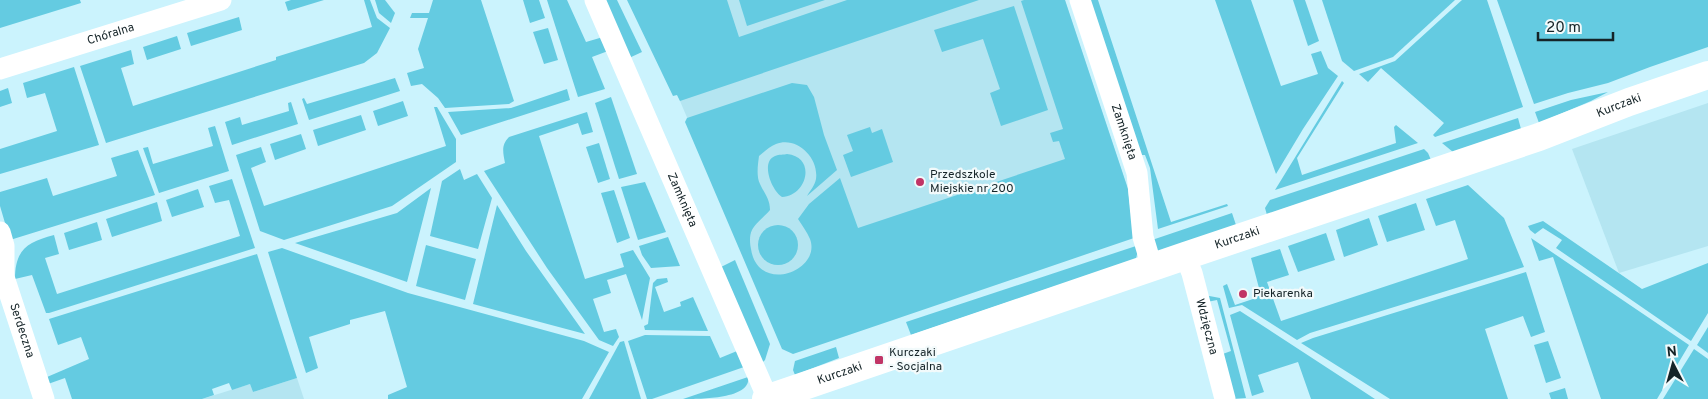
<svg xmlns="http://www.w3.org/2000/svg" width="1708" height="399" font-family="Overpass,sans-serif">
<rect width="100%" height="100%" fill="#cbf3fd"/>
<g fill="#b4e5f1">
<path d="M633,0H1065L1128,189L786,350L680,101Z"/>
<path d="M1708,103V246L1619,273L1572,149Z"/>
<path d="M297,378L304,399H202L250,384L253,392Z"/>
</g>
<g fill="#64cbe1">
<path d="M0,0H80L81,3L0,28Z"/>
<path d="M291,0H324L288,11L285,2Z"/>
<path d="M364,0H370L377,18L390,28L377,53L364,63L106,143L80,66L131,50L134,64L121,68L133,106L276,60V57L372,27Z"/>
<path d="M375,0H385L395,13L391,23L379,13Z"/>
<path d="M433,0H481L514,101L509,104L445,108L438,98L422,84L411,86L407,73L424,68L418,49L428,18H410L412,13H429Z"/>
<path d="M523,0H539L545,18L530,23Z"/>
<path d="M547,0H567L586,42L603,37L608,51L592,57L605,89L578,97Z"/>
<path d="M604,0H617L642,52L629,58Z"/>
<path d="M627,0H727L739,37L847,0H979L680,101L677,95L673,96Z"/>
<path d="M739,0H825L747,26Z"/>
<path d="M1024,0H1065L1128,189L1134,238L793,354L782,349L685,122L687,118L792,83L807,85L814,97L824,135L837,170L807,196C810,191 815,185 816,179C819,158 797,136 776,144C770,146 764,152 759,156C758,164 756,176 760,184C764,193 770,199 770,210C765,216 755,224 752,230C749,236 750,244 751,249C758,295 822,271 810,239C807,232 802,225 798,219L809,204L840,178L858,228L1065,159L1059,141L1053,142L1050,133L1063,129L1021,1Z"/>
<path d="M1087,0H1098L1171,222L1227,204L1228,206L1158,229L1150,168L1145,155H1138Z"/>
<path d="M1215,0H1251L1281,86L1318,74L1311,54L1321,51L1328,68L1338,76L1303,129L1276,174Z"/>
<path d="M1293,0H1305L1319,41L1308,46Z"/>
<path d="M1322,0H1455L1393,57L1354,71L1342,61Z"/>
<path d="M1462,0H1487L1523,107L1435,137L1433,135L1444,123L1381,68L1368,82L1359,74L1395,61Z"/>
<path d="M1497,0H1708V47L1650,67L1608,83L1568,93L1534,104Z"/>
<path d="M1014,6L1048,110L1001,126L990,93L1000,89L983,39L942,52L934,30Z"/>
<path d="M239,17L242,30L191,46L187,33Z"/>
<path d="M548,28L558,60L544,64L533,32Z"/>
<path d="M177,36L181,49L147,60L143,47Z"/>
<path d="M74,67L99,145L0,174V149L57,131L45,93L27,98L23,83Z"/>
<path d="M395,78L400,91L309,120L302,99L304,98L307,104Z"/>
<path d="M1342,81L1344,83L1297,158L1302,175L1396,143L1394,127L1396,125L1418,143L1275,190Z"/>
<path d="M8,88L12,103L0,107V91Z"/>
<path d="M567,89L570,100L461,135L448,112L511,108Z"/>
<path d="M1608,92L1591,101L1539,123L1535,112L1571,100Z"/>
<path d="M611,97L637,174L619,179L595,103Z"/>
<path d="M403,101L408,116L378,126L373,111Z"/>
<path d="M291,102L298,124L232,145L225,122L240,117L242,125L289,111L288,103Z"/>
<path d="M434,107H437L456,139V162L392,206L284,240L260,231L236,155L261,147L266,162L251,168L264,206L446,146Z"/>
<path d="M587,112L593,132L582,135L578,123L539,136L585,279L624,267L620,254L633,250L650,278L642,320L626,274L607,280L611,293L593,299L604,332L616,329L619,337L613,346L599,340L547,268L484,171L505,163C503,152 501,145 509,137Z"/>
<path d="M361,115L366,130L318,146L313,130Z"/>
<path d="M1518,118L1521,129L1453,152L1442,143Z"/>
<path d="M215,126L229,171L159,193L143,148L148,147L153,164L213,146L208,128Z"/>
<path d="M870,127L872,133L882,129L893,162L851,177L843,155L853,151L847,135Z"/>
<path d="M301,134L306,149L275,160L270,144Z"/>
<path d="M599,143L610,179L598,183L586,147Z"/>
<path d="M1424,149L1428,153L1431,160L1267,215L1265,208L1270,200Z"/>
<path d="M138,150L155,195L10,240L0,206V192L47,178L53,196L117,176L111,158Z"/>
<path d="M787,154C817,157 807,196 782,197C772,191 760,162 775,156C779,154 784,155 787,154Z"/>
<path d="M460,169L464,180L477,174L492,198L478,249L430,236L442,181Z"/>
<path d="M232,179L255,248L49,313H46L32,275L15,279C15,250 27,242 54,235L59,254L45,258L57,294L240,236L229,200L215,203L209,186Z"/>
<path d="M645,182L666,232L638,240L621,187Z"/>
<path d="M1468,185L1504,218L1524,267L1310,333L1297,340L1242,305L1229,308L1223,286L1227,284L1235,305L1256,298L1254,291L1259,288L1251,258L1280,249L1289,275L1267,282L1281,321L1468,259L1455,220L1436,226L1426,199Z"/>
<path d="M431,188L407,282L295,243L397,213Z"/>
<path d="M198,189L204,207L172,217L166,200Z"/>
<path d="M614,190L630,238L617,243L601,193Z"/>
<path d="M157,202L162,221L112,237L106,219Z"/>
<path d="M1416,203L1425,230L1387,242L1378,216Z"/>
<path d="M497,205L526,251L585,334L473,304Z"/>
<path d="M1232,213L1236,225L1158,252L1152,240Z"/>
<path d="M1369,218L1378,245L1344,257L1336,230Z"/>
<path d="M1543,221L1642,289L1708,263V313L1691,341L1556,248L1562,240L1543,228L1535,234L1530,230L1528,226Z"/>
<path d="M97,222L102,240L69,250L64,233Z"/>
<circle cx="778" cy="245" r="20"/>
<path d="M1326,233L1335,260L1298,272L1288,246Z"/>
<path d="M668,237L680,266L651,268L642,255L639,246Z"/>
<path d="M1531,238L1689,345L1657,399H1601L1553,257L1539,261Z"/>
<path d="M426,245L476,259L465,300L416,286Z"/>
<path d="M1139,245L1136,259L911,335L906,322Z"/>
<path d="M282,248L408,293L584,341L609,352L582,399H388V395L407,387L385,311L350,320V324L309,337L318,368L306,373L268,252Z"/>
<path d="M257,254L297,378L253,392L250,384L232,390L229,383L212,389L214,395L202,399H72L65,378L48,384L47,377L89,359L81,337L58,345L49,319Z"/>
<path d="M735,260L770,344L765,360L761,364L719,268Z"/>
<path d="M1526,272L1545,332L1531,337L1523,316L1485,329L1508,399H1390L1301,343L1313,338Z"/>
<path d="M667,278L668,282L655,287L664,312L681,306L680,302L693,297L708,331L645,330L644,326L648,324L653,283L657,279Z"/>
<path d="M1204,295L1220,298L1246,398L1232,399L1220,355L1231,351L1217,300L1207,302Z"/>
<path d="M1240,311L1375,399H1311L1298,362L1258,375L1264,392L1252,396L1230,315Z"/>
<path d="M1708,327V353L1697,345Z"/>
<path d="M645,335L710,336L720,358L737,351L744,367L652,399H647L628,341Z"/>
<path d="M624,341L641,399H589L620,342Z"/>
<path d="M1548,341L1561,378L1546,383L1534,345Z"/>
<path d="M836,347L839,358L795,375L793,370L795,361Z"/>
<path d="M1694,349L1708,359V399H1663Z"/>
<path d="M748,377C752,399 700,399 683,399Z"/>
<path d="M1565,388L1568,399H1551L1549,393Z"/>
</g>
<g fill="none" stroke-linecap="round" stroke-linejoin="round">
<g stroke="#fff" stroke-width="21">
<path id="s1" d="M595,0L768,399"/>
<path id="s2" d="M1080,0L1137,173L1143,237L1152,267"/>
<path id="s3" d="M0,69L221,0"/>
<path id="s4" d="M0,232L4,246V277L44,399"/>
<path id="s5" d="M1185,256L1192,273L1225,399"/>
</g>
<path stroke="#fff" stroke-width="28" id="s6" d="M766,399L1185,256L1539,137L1629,102L1708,75"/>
</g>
<g fill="#c13566" stroke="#f2fafb" stroke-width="2">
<circle cx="920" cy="182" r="5"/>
<circle cx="1243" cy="294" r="5"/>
<rect x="874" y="355" width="10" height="10" rx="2.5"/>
</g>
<g text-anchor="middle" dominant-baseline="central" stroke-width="4.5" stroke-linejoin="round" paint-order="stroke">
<g font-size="12" fill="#152428" stroke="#f2fafb">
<text stroke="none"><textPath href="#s3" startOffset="116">Chóralna</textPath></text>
<text stroke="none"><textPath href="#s6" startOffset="902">Kurczaki</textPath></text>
<text stroke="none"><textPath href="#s2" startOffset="139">Zamknięta</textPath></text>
<text stroke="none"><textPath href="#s1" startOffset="218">Zamknięta</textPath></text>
<text stroke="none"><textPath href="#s6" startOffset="498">Kurczaki</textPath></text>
<text stroke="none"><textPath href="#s5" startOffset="74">Wdzięczna</textPath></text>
<text stroke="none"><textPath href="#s4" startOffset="102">Serdeczna</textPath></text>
<text stroke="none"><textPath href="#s6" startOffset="78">Kurczaki</textPath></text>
</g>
<g font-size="12" fill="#152428" stroke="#f2fafb" text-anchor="start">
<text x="930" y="175">Przedszkole<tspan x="930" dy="14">Miejskie nr 200</tspan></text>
<text x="1253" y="294">Piekarenka</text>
<text x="889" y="353">Kurczaki<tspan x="889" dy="14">- Socjalna</tspan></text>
</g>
</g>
<g transform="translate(1673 364) rotate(354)" stroke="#f2fafb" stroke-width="4" paint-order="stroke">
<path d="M0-4L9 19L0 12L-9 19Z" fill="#152428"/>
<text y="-8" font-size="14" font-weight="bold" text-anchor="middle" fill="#152428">N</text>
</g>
<path d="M1538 32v8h75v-8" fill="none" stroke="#152428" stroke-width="2.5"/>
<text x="1546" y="32" font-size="15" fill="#152428" stroke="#f2fafb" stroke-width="4" paint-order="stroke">20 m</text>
</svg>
